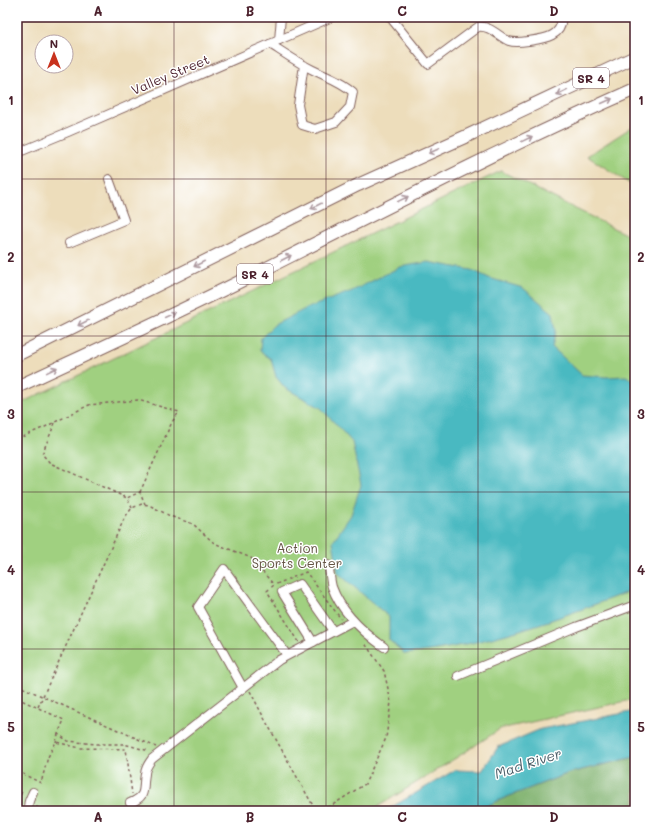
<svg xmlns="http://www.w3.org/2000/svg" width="652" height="828" font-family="Mali,sans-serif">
<rect width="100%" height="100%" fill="#fff"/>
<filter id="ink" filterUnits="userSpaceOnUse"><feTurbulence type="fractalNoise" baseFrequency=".025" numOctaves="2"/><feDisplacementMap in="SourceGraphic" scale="8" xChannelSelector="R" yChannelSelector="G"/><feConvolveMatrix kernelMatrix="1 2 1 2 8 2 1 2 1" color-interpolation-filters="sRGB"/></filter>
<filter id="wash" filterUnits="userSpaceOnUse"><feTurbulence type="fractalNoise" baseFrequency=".012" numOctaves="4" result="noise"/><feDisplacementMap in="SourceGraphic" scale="16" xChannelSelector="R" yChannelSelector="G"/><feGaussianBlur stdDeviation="0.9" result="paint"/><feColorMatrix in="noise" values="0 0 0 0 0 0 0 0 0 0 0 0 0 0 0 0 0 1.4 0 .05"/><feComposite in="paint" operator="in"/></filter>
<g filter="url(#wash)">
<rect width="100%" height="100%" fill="#edddbb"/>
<g fill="#a0d080" stroke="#757856">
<path d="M635,125V187L587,156Z"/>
<path d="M501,171L635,239V699L500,729L459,756L371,811H17V405Z"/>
</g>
<path fill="#80b26e" stroke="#65684c" d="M635,757V811H476L502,799L569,773Z"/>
<g fill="#4ab9c1" stroke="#4a6c76">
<path d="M428,262L472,270L489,278L523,288L553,313L556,331L552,347L582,375L606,377L626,376L635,381V589C561,618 485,646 405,654L389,640V617L338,573L333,541L351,515L361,485L352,442L321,408L285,388L276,377L271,359L260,351L261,338L274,325L305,309L352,291L400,267Z"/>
<path d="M635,711V757L569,773L502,799L476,811H385L455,770L482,771L498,747L541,729Z"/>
</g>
</g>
<g filter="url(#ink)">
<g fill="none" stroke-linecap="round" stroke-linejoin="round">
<g stroke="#83625d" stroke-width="10">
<g id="minor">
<path d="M390,17L428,64L478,27C490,25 499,37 509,41C515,43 522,42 528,41C542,39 564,37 561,17"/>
<path d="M279,40L281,17"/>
<path d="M270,44C284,53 298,63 313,70C327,77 341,81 353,92L350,107L336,122L315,129L302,125L298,105L304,65"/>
<path d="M17,153L68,132L332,17"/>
<path d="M69,243L124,220L109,179"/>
<path d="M328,565C330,572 330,580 332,587C341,612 363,632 384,647"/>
<path d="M313,642L282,592L300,584L333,631"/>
<path d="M458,676L576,627L635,605"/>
<path d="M243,688L198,607L224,569L287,655"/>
<path d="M130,803C148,796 142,789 145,774C145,768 149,763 152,759L279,660L353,621"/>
<path d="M30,811C26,804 30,799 33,792"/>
</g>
</g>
<g stroke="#83625d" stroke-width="14">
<g id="highway">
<path d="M17,355L358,185L469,135L635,57"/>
<path d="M17,387C94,351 171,316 247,278C376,213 504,147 635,89"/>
</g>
</g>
<g stroke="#83625d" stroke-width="1.5" stroke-dasharray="3 3" stroke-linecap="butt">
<path d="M55,423L42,454L50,463L127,498"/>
<path d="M17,439L45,427L89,405L138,400L179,412L172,422L140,492"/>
<path d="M132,508L127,498L140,492L145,504"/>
<path d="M299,642L267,591L274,585L306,572L341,619"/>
<path d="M17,685L156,747"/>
<path d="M250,691L264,718L316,811"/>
<path d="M17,698L64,720L58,734L68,741L95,744H124L149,751"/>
<path d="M38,707L125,517L132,508L142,504L149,505L170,516L193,524L214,543L251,558L274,585"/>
<path d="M56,742L58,734"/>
<path d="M17,771L41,783L48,757L56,742L80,748L126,749L132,794"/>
<path d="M17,790L22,791L19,799L22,801"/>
<path d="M36,807L48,811"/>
<path d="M323,811L365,784L386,738L391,702L384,671L364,642"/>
</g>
<use href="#minor" stroke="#fff" stroke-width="8"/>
<use href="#highway" stroke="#fff" stroke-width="12"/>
</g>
<defs><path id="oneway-shaft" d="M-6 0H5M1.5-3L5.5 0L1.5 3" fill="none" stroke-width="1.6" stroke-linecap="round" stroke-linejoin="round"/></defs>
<g stroke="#ae9aa0">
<use href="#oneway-shaft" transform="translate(562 92) rotate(154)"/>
<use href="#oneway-shaft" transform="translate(607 101) rotate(-24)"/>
<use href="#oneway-shaft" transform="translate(527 139) rotate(-26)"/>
<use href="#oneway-shaft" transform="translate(434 151) rotate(156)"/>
<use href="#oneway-shaft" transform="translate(403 199) rotate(-26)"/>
<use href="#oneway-shaft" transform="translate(316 206) rotate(153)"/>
<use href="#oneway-shaft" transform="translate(286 258) rotate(-27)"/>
<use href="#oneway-shaft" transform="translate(199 264) rotate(153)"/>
<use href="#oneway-shaft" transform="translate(170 315) rotate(-25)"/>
<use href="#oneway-shaft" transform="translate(83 323) rotate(153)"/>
<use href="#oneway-shaft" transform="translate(52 370) rotate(-26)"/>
</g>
</g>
<path fill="none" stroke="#4a1f2b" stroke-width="1" stroke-opacity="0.55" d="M174,17V811M326,17V811M478,17V811M17,179H635M17,336H635M17,492H635M17,649H635"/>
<g text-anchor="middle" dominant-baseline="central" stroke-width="3" stroke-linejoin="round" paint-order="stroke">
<g fill="#fff" stroke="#80626b" stroke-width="1">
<rect x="573" y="68" width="36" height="20" rx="3"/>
<rect x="237" y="264" width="36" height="20" rx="3"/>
</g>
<g font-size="12" font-weight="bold" fill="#4a1f2b">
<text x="591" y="78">SR 4</text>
<text x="255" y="274">SR 4</text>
</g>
<g font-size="13" fill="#4a1f2b" stroke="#fff">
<text transform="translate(170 74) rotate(-23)">Valley Street</text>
</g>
<g font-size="13" fill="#645444" stroke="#fff">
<text x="297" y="547">Action<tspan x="297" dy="15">Sports Center</tspan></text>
</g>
<g font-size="14" font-style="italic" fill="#4a5d67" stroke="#fff">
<text transform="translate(528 763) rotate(-18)">Mad River</text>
</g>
</g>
<rect width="652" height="828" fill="none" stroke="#fff" stroke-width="44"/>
<g transform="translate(54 54)"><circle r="19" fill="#ffffff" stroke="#b7a5aa"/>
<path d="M0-3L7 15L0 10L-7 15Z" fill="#c8321e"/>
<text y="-6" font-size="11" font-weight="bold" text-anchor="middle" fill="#4a1f2b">N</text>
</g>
<rect x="22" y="22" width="608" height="784" fill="none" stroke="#4a1f2b" stroke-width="1.5"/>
<g font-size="13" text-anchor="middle" font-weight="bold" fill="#4a1f2b">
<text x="98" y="16">A</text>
<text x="250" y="16">B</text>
<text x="402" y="16">C</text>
<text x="554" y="16">D</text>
<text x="11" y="105">1</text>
<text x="641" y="105">1</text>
<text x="11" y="262">2</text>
<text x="641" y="262">2</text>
<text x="11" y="419">3</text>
<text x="641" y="419">3</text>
<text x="11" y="575">4</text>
<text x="641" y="575">4</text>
<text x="11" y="732">5</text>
<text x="641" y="732">5</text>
<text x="98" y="822">A</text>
<text x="250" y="822">B</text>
<text x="402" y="822">C</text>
<text x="554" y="822">D</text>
</g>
</svg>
